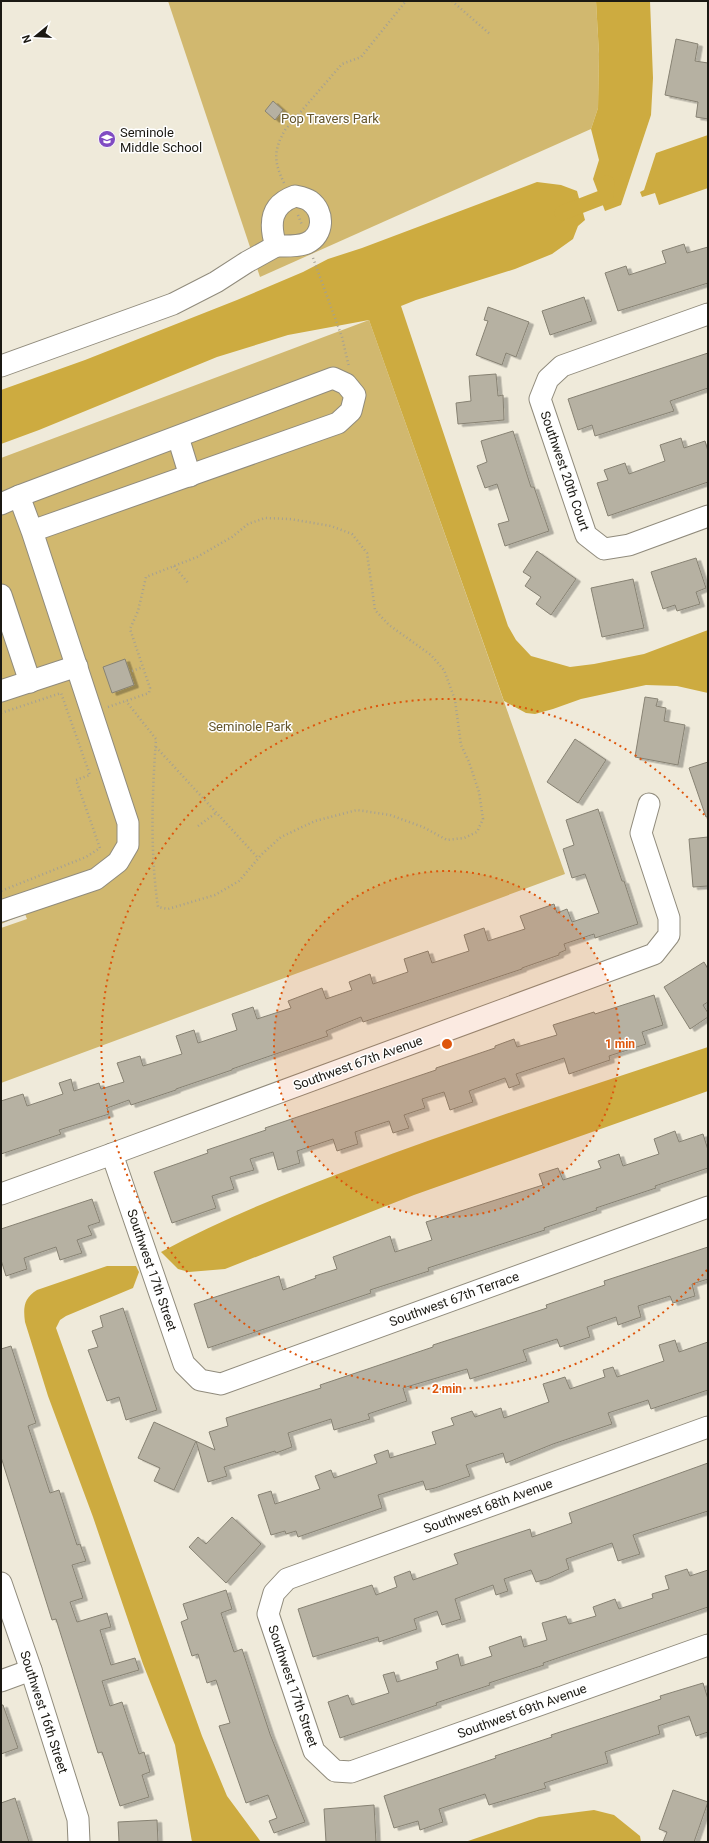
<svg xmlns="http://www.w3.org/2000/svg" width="709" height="1843" font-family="Roboto,sans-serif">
<defs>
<filter id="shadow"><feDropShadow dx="4.5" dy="2.5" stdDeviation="0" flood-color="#0004"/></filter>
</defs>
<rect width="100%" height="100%" fill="#efeada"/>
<g fill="#d1b86f">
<path d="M168,1H596L599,54L598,108L591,129L260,277Z"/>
<path d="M369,320L565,874L1,1083V928L27,919L25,914L1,924V458Z"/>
</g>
<g fill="#cdab40">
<path d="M596,1H650L653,78L651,115L621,205L605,211L593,179L599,160L591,129L598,108L599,54Z"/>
<path d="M708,135V188L659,205L655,193L642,197L640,192L644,190L656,153Z"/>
<path d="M537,182L561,185L577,191L585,220L578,226L573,239L552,254L515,269L416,300L401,306L508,626L516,640L531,656L570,667L594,664L644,654L708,630V693L677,686L646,685L581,699L553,709L535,714L526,713L504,701L369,320L288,335L217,357L39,430L1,444V390L85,360L237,300L303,272L328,259L362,248Z"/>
<path d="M708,1047V1091L414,1195L225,1269L189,1272L178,1269L161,1252C223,1218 288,1193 354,1168C471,1124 590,1086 708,1047Z"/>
<path d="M107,1266H136L139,1272L133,1288L66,1316L60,1320L56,1328L202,1736L227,1796L261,1842H192L175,1745L143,1664L93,1517L48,1396L25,1322C23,1307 24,1298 37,1290Z"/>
<path d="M594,1810L614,1815L640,1836L641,1842H465L539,1817Z"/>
</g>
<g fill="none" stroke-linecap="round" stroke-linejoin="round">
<path stroke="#cdab40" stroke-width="15" d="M562,213L606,196L607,183"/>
</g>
<g fill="#b6b1a2" stroke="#878273" filter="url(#shadow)">
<path d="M676,39L698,44L695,61L708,63V119L696,117L698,102L665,95Z"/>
<path d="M273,101L283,110L275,120L265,111Z"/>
<path d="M684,244L687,253L708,247V283L618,311L605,273L626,266L629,275L666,263L662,251Z"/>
<path d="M584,297L592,321L550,335L542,311Z"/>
<path d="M488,307L529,322L516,357L506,353L502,365L476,355L488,321L484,320Z"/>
<path d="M708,353V388L670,401L674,411L595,436L592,425L578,430L568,399Z"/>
<path d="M496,374L498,396L503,395L504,420L458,424L456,403L471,401L469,376Z"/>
<path d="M513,431L531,487H534L549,531L505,546L498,524L509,521L497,484L485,488L477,466L487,462L481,441Z"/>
<path d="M681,438L684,448L705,441L708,451V482L608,516L597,483L608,480L604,470L625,463L629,474L665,461L660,445Z"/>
<path d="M537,551L576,579L551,615L536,604L541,597L525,586L531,577L523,572Z"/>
<path d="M696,558L706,588L696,592L700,604L677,611L675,605L663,609L651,572Z"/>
<path d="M633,579L644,628L602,637L591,588Z"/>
<path d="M125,659L134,685L112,693L103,667Z"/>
<path d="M645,697L658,699L656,706L666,708L664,721L685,725L678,765L635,757Z"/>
<path d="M575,739L606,760L578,803L547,782Z"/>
<path d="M708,762V817H706L689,768Z"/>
<path d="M598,809L622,881H624L638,924L595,938L594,934L564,944L566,950L559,953V955L522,968V969L363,1022L361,1017L326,1031L328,1036L232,1069V1070L176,1089V1090L131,1105L129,1100L107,1108L109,1114L59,1130L61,1134L1,1154V1101L23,1094L27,1106L63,1094L59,1083L71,1079L74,1091L99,1083L101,1089L124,1082L117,1063L140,1056L143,1066L182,1054L176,1036L194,1030L198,1043L237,1030L232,1014L253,1007L257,1019L291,1008L288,1001L322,988L326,999L352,990L349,982L370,974L373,984L408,972L404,959L428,951L432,963L469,951L464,935L484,928L488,941L525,929L520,916L554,904L557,913L567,909L572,922L599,913L585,874L572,878L563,849L574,845L566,820Z"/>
<path d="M708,837V886L693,887L689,839Z"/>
<path d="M704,962L708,969V1002L703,1005L708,1013V1017L690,1029L664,987Z"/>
<path d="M654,995L663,1025L642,1032L646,1044L609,1056L610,1060L569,1074L564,1058L516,1074L520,1084L509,1088L505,1078L469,1091L473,1102L450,1110L444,1092L422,1099L425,1108L404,1115L409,1128L393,1133L389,1121L355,1132L358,1144L337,1151L333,1139L297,1151L300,1163L278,1170L273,1152L250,1159L254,1170L230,1177L234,1189L212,1196L216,1208L172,1223L154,1172L208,1153L207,1150L266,1130L265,1128L436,1070V1068L495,1048V1046L514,1039L517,1047L557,1035L553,1025L594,1012L595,1014Z"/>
<path d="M675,1131L679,1142L703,1134L708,1150V1168L655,1186L656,1188L596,1208L597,1210L544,1228L545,1230L428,1268L429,1271L370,1290L371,1293L208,1348L194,1304L279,1276L283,1290L316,1278L315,1276L337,1269L333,1257L390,1236L395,1252L432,1240L426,1222L543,1185L539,1174L558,1168L563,1180L601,1168L598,1161L619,1154L623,1166L659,1154L654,1139Z"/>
<path d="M92,1199L100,1222L88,1226L92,1235L77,1240L82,1253L60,1260L56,1247L24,1258L27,1269L6,1276L1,1260V1229Z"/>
<path d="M708,1247V1279L692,1284L695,1296L673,1303L670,1296L638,1306L641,1317L618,1325L616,1317L587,1327L590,1337L560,1347L557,1339L523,1350L527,1361L505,1368L470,1379L467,1369L403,1388L407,1401L368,1414L370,1419L334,1430L331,1419L288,1433L292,1447L276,1453L275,1451L224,1467L227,1476L208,1482L196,1441L174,1490L154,1481L160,1468L138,1458L154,1422L215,1450L209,1432L228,1426L226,1418L321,1388L320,1385L433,1347V1345L547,1308L546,1305L605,1285L604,1281Z"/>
<path d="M123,1308L157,1410L126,1420L119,1397L107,1401L88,1350L98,1347L92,1331L103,1327L100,1316Z"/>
<path d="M675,1340L679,1352L708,1342V1390L651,1409L648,1400L608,1413L612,1424L553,1444L506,1463L503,1453L466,1465L470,1476L435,1488L426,1490L423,1481L378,1495L382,1508L327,1527L298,1537L296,1531L286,1534L285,1531L271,1535L258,1495L271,1491L275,1504L320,1489L315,1476L331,1470L334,1478L377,1463L374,1455L388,1450L390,1458L436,1444L432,1432L454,1425L451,1418L472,1411L475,1417L501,1408L504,1418L549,1402L543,1384L565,1377L570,1389L605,1377L603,1370L613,1367L617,1377L664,1361L659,1345Z"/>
<path d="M11,1346L36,1423L28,1426L50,1493L59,1490L77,1545L80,1544L86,1561L72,1565L83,1598L70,1602L77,1622L107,1613L111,1627L100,1630L111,1665L135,1658L139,1670L102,1681L110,1706L122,1702L139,1754L144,1752L150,1772L142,1775L149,1797L120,1806L102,1752L98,1753L56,1619L52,1620L1,1457V1349Z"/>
<path d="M708,1463V1511L633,1535L640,1554L618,1561L612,1543L566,1559L569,1569L547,1579L536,1582L531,1570L504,1579L508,1591L496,1595L493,1585L455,1599L461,1619L442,1625L437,1611L414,1619L417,1629L379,1642L378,1637L313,1657L298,1609L372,1585L376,1595L397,1587L394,1577L410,1571L413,1580L458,1564L454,1554L530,1529L532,1537L572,1523L569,1513Z"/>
<path d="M232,1517L261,1544L226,1583L189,1547L198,1537L206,1544Z"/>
<path d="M687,1569L690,1576L708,1570V1607L543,1663L544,1665L489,1683L490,1685L436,1703L437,1705L340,1738L328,1702L348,1695L352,1705L389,1693L383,1675L394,1672L397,1682L438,1669L436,1662L458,1654L461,1666L492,1656L489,1647L521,1636L524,1647L547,1640L542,1623L566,1616L569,1624L596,1616L593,1607L615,1599L619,1609L653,1598L652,1594L669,1589L665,1576Z"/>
<path d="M226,1590L232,1609L221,1613L234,1652L242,1649L270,1734L305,1822L274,1833L269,1821L277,1818L268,1795L246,1803L219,1726L230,1723L216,1680L207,1683L198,1654L192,1656L181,1622L188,1619L183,1604Z"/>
<path d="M703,1683L708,1699V1732L696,1736L689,1716L658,1726L660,1734L605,1752L608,1763L544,1783L546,1788L489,1805L485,1794L439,1809L443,1822L420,1830L418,1821L394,1828L384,1796L496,1758L495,1756L552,1737L551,1735L661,1699L660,1696Z"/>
<path d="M1,1705H3L18,1748L1,1754Z"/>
<path d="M673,1790L708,1802L694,1842H663L667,1832L659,1829Z"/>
<path d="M15,1798L29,1842H1V1803Z"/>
<path d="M374,1805L376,1842H326L324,1809Z"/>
<path d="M157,1820L158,1842H119L118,1822Z"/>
</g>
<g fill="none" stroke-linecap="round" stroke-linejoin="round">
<g stroke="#908b7c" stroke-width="23">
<g id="minor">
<path d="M295,196C300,197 306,198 310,201C325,212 324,235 307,243C298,247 286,246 276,246C269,224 270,205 295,196Z"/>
<path d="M708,314L562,366L548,379L540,399L586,535L604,549L629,545L708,516"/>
<path d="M1,366L173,304L216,282L247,262L276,246"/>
<path d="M178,437L190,476"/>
<path d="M1,504L19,496"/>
<path d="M1,595L30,682"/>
<path d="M1,691L77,666"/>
<path d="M1,911L96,879L118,862L128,845V823L32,531L19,496L333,378L346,384L355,395L351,411L338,423L32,531"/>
<path d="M112,1154L184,1364L200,1380L221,1384L708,1207"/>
<path d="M1,1194L112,1154L654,954L669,935V918L641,833L649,804"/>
<path d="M708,1427L287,1579L274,1593L268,1614L314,1751L335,1771L351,1772L708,1645"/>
<path d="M1,1583L31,1670L78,1819L79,1842"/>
<path d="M1,1681L31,1670"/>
</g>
</g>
<g stroke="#a4a093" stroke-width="2.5" stroke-dasharray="1 3" stroke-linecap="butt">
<path d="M452,1L491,35"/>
<path d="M284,183C274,162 273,151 285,130L342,64L361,57L406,1"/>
<path d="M298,215L302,225"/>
<path d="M313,258L342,337L349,367"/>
<path d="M174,566L189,584"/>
<path d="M132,671L143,667"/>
<path d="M108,707L149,693L150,688L130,629L138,611L146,577L197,557L232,537L248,524L265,518L290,519L331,526L352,534L367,553L375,610L389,625L431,655L444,670L455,700L461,745L469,762L479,792L483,819L477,832L464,838L447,840L423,827L390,815L357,810L315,821L281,837L262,854L239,881L215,895L168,909L158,907C150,852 152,795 156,739L126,701"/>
<path d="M1,713L61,693L90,775L76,780L100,848L86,857L1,891"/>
<path d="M156,747L258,858"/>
<path d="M198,826L216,813"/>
</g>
<use href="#minor" stroke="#fff" stroke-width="21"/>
</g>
<circle cx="447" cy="1044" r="173" fill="#de560c" fill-opacity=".12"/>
<g fill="none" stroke="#de560c" stroke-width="2" stroke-dasharray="2 4">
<circle cx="447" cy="1044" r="173"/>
<path d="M707 1270A345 345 0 1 1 707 818"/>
</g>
<defs>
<g id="school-disc" transform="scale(0.9)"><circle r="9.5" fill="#804bc2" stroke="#fff"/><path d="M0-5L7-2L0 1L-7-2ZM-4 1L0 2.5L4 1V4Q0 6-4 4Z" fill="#fff"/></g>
</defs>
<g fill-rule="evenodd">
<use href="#school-disc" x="107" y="139"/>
</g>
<g text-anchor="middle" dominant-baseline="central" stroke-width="3" stroke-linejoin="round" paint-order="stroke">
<g font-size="13" fill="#64552b" stroke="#fff">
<text x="330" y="118">Pop Travers Park</text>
<text x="250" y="726">Seminole Park</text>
</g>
<g font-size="13" fill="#1b1913" stroke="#fff" text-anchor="start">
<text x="120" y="132">Seminole<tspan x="120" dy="15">Middle School</tspan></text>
</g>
<g font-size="13" fill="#1b1913" stroke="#fff">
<text transform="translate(565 471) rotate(71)">Southwest 20th Court</text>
<text transform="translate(358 1063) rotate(-20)">Southwest 67th Avenue</text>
<text transform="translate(152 1270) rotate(71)">Southwest 17th Street</text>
<text transform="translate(454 1299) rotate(-20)">Southwest 67th Terrace</text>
<text transform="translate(488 1506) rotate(-20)">Southwest 68th Avenue</text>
<text transform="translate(293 1686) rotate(71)">Southwest 17th Street</text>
<text transform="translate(522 1711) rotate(-20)">Southwest 69th Avenue</text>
<text transform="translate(44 1712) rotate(72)">Southwest 16th Street</text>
</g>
</g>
<circle cx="447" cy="1044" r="6" fill="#de560c" stroke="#fff" stroke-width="2"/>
<g font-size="12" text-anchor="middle" font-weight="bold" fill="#de560c" stroke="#fff" stroke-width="3" stroke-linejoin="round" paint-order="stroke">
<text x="620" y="1048">1 min</text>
<text x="447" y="1393">2 min</text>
</g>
<rect width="709" height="1843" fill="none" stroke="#1b1913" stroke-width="4"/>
<g transform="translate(36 36) rotate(252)" stroke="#ffffff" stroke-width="3" paint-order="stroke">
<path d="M0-3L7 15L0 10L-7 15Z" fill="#1b1913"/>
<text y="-6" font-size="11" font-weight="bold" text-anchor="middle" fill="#1b1913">N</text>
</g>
</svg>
